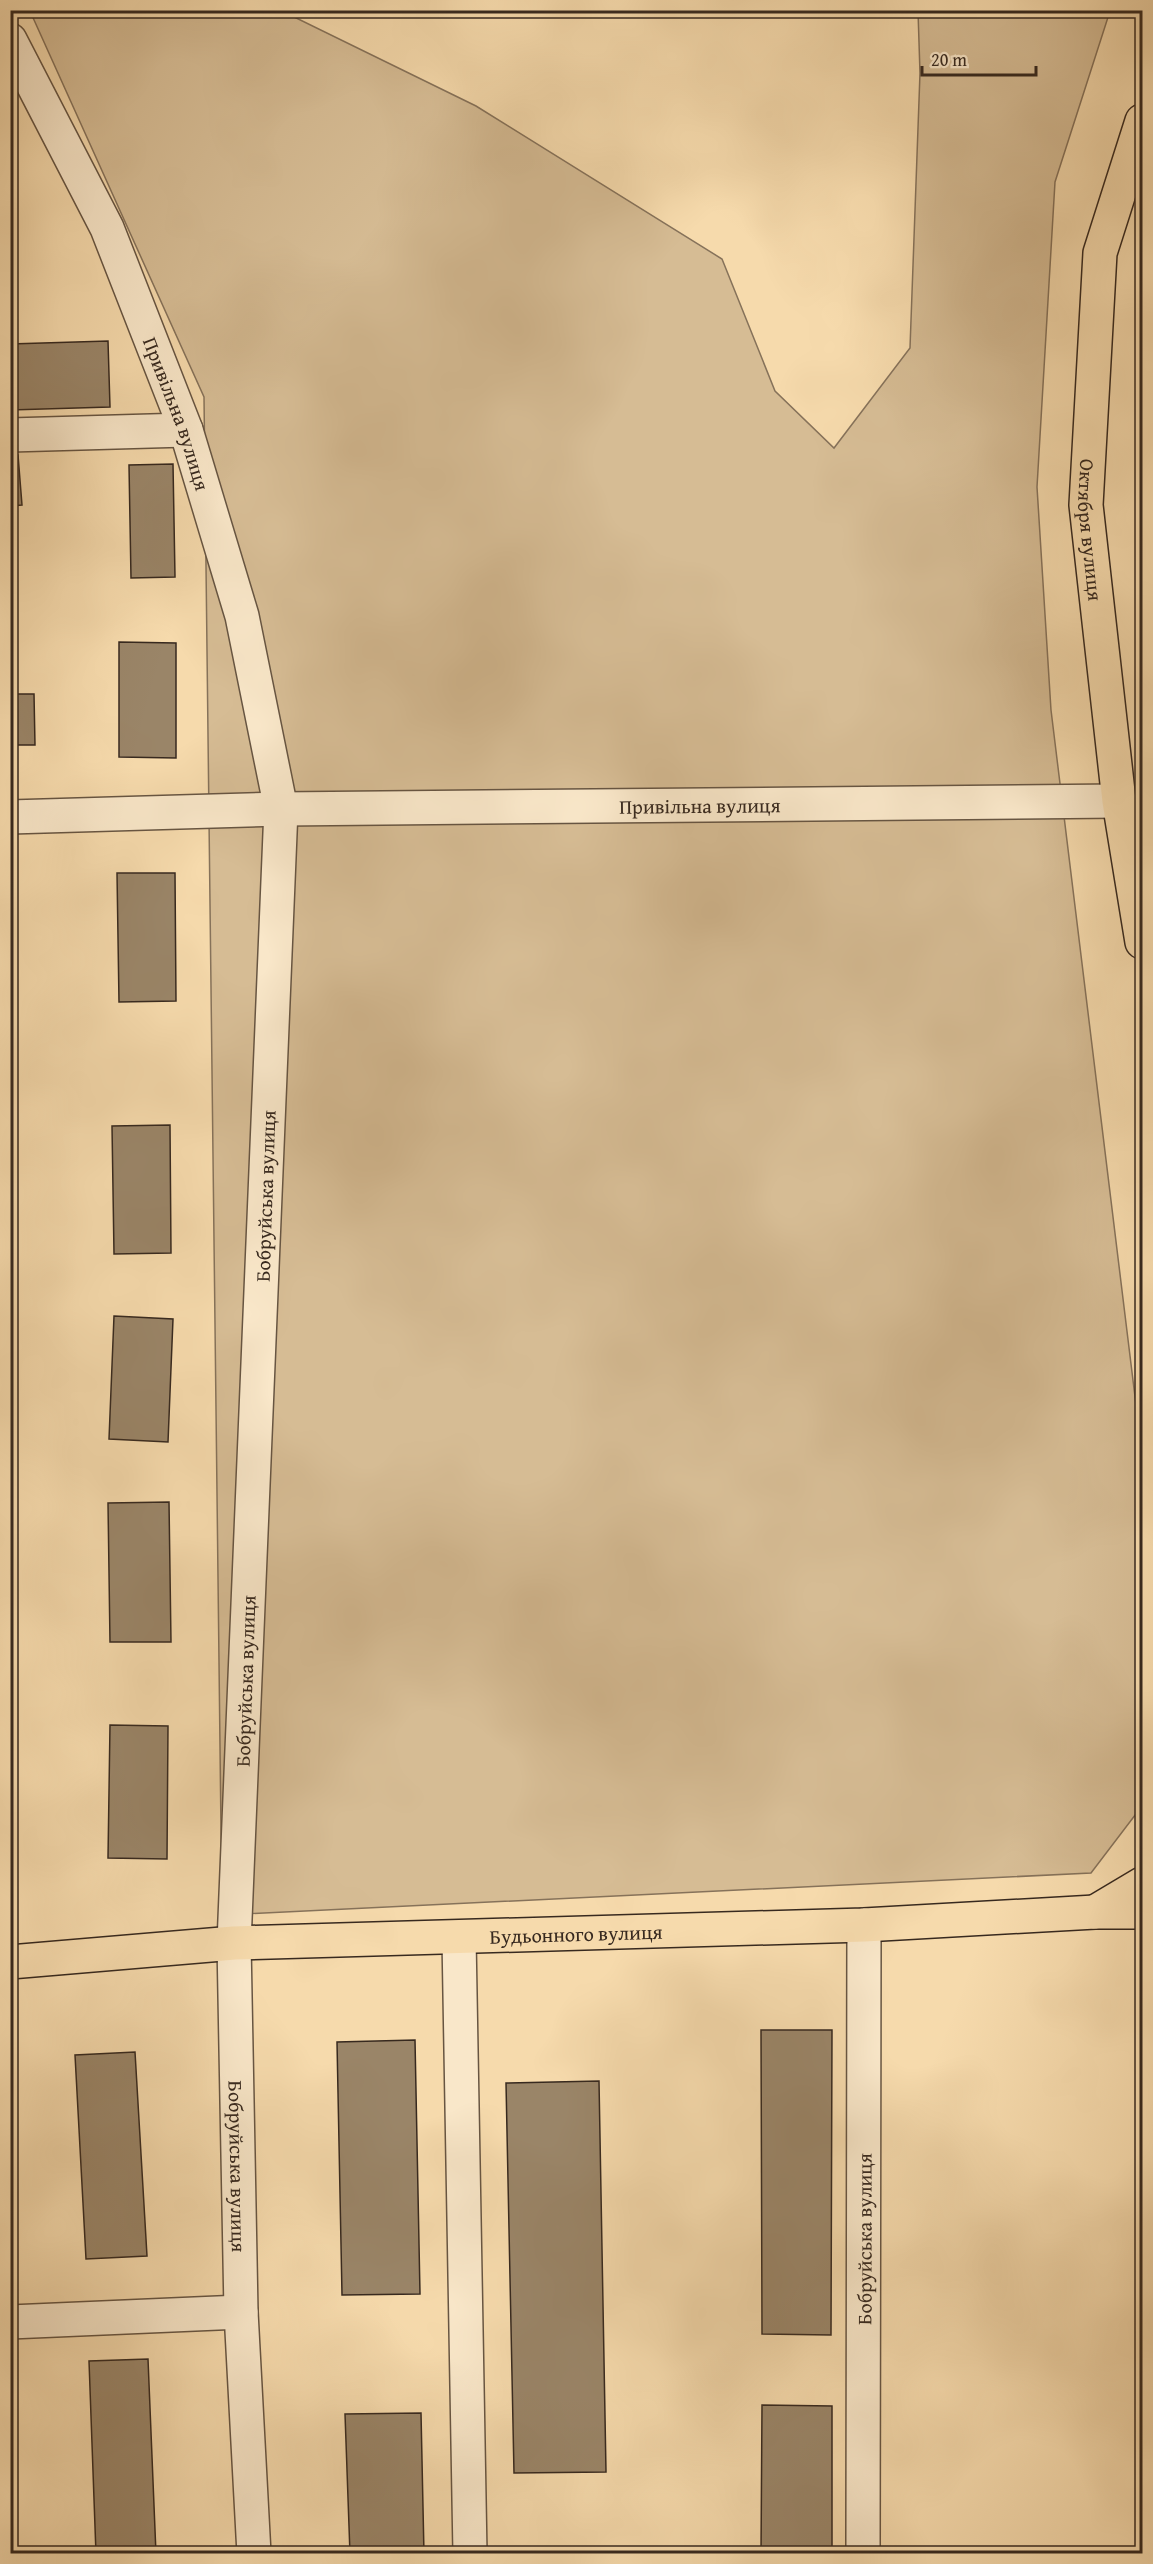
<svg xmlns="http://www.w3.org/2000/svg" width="1153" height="2564" font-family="'Gentium Book Plus',serif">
<rect width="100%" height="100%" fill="#f6daac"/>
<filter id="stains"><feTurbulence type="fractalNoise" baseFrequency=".00333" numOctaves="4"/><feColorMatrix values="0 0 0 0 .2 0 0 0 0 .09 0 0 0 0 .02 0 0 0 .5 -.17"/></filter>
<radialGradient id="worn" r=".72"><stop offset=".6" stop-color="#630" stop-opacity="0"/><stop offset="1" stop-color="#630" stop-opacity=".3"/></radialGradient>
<path fill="#d6bc94" stroke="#86725a" stroke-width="1.5" d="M30,11H282L476,106L722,259L775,391L834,448L910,348L920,73L918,11H1110L1055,182L1037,487L1051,710L1142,1454V1806L1091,1873L222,1915L204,397Z"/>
<g fill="#9a8568" stroke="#37291f" stroke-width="1.5">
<path d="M108,341L110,407L10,410V344Z"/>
<path d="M10,455H18L22,505L10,506Z"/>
<path d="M173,464L175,577L131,578L129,465Z"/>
<path d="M119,642L176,643V758L119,757Z"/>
<path d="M10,694H34L35,745H10Z"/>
<path d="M117,873H175L176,1001L119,1002Z"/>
<path d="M170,1125L171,1253L114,1254L112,1126Z"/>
<path d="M114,1316L173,1319L168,1442L109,1439Z"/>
<path d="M169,1502L171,1642H110L108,1503Z"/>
<path d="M110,1725L168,1726L167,1859L108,1858Z"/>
<path d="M761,2030H832L831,2335L762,2334Z"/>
<path d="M415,2040L420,2294L342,2295L337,2042Z"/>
<path d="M135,2052L147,2256L86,2259L75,2055Z"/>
<path d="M599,2081L606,2472L514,2473L506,2083Z"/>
<path d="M148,2359L156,2554H96L89,2361Z"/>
<path d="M762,2405L832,2406V2554H761Z"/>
<path d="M421,2413L424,2554H350L345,2414Z"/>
</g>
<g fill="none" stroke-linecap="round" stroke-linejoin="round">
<g stroke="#675542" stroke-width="36">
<g id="minor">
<path id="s1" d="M10,40L107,228L186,430L242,616L281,809L234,1943L241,2312L254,2554"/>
<path d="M10,435L186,430"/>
<path id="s2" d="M10,817L281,809L1119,801"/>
<path d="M459,1938L470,2554"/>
<path d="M10,2322L241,2312"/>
<path id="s3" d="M863,2554L864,1925"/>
</g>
</g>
<g stroke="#37291f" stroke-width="36">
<g id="major">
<path id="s4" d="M1142,121L1100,253L1086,505L1119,801L1142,942"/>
<path d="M1095,1912L1142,1884"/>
<path id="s5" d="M10,1962L234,1943L864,1925L1095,1912H1142"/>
</g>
</g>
<use href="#minor" stroke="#f9e7c9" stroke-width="33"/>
<use href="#major" stroke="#f6daac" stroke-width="33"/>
</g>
<g text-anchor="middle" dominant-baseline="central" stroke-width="5" stroke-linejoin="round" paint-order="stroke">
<g font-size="20" fill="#37291f" stroke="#f9e7c9">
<text stroke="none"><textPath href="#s1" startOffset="410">Привільна вулиця</textPath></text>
<text stroke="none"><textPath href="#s4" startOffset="416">Октября вулиця</textPath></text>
<text stroke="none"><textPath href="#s2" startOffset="690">Привільна вулиця</textPath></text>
<text transform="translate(265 1196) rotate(-88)">Бобруйська вулиця</text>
<text transform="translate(245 1681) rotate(-88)">Бобруйська вулиця</text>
<text stroke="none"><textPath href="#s5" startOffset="567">Будьонного вулиця</textPath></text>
<text stroke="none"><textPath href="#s1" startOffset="2178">Бобруйська вулиця</textPath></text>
<text stroke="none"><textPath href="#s3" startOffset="315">Бобруйська вулиця</textPath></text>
</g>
</g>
<rect width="1153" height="2564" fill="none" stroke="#f6daac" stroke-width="36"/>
<rect x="12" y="12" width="1129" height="2540" fill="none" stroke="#37291f" stroke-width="3"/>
<rect x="18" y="18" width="1117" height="2528" fill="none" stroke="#37291f" stroke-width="1.5"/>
<path d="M922 66v9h114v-9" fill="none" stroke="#37291f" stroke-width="3"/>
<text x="931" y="66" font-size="18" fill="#37291f" stroke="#f9e7c9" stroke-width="4.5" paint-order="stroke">20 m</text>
<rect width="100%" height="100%" filter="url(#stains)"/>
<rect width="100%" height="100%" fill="url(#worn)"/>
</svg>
